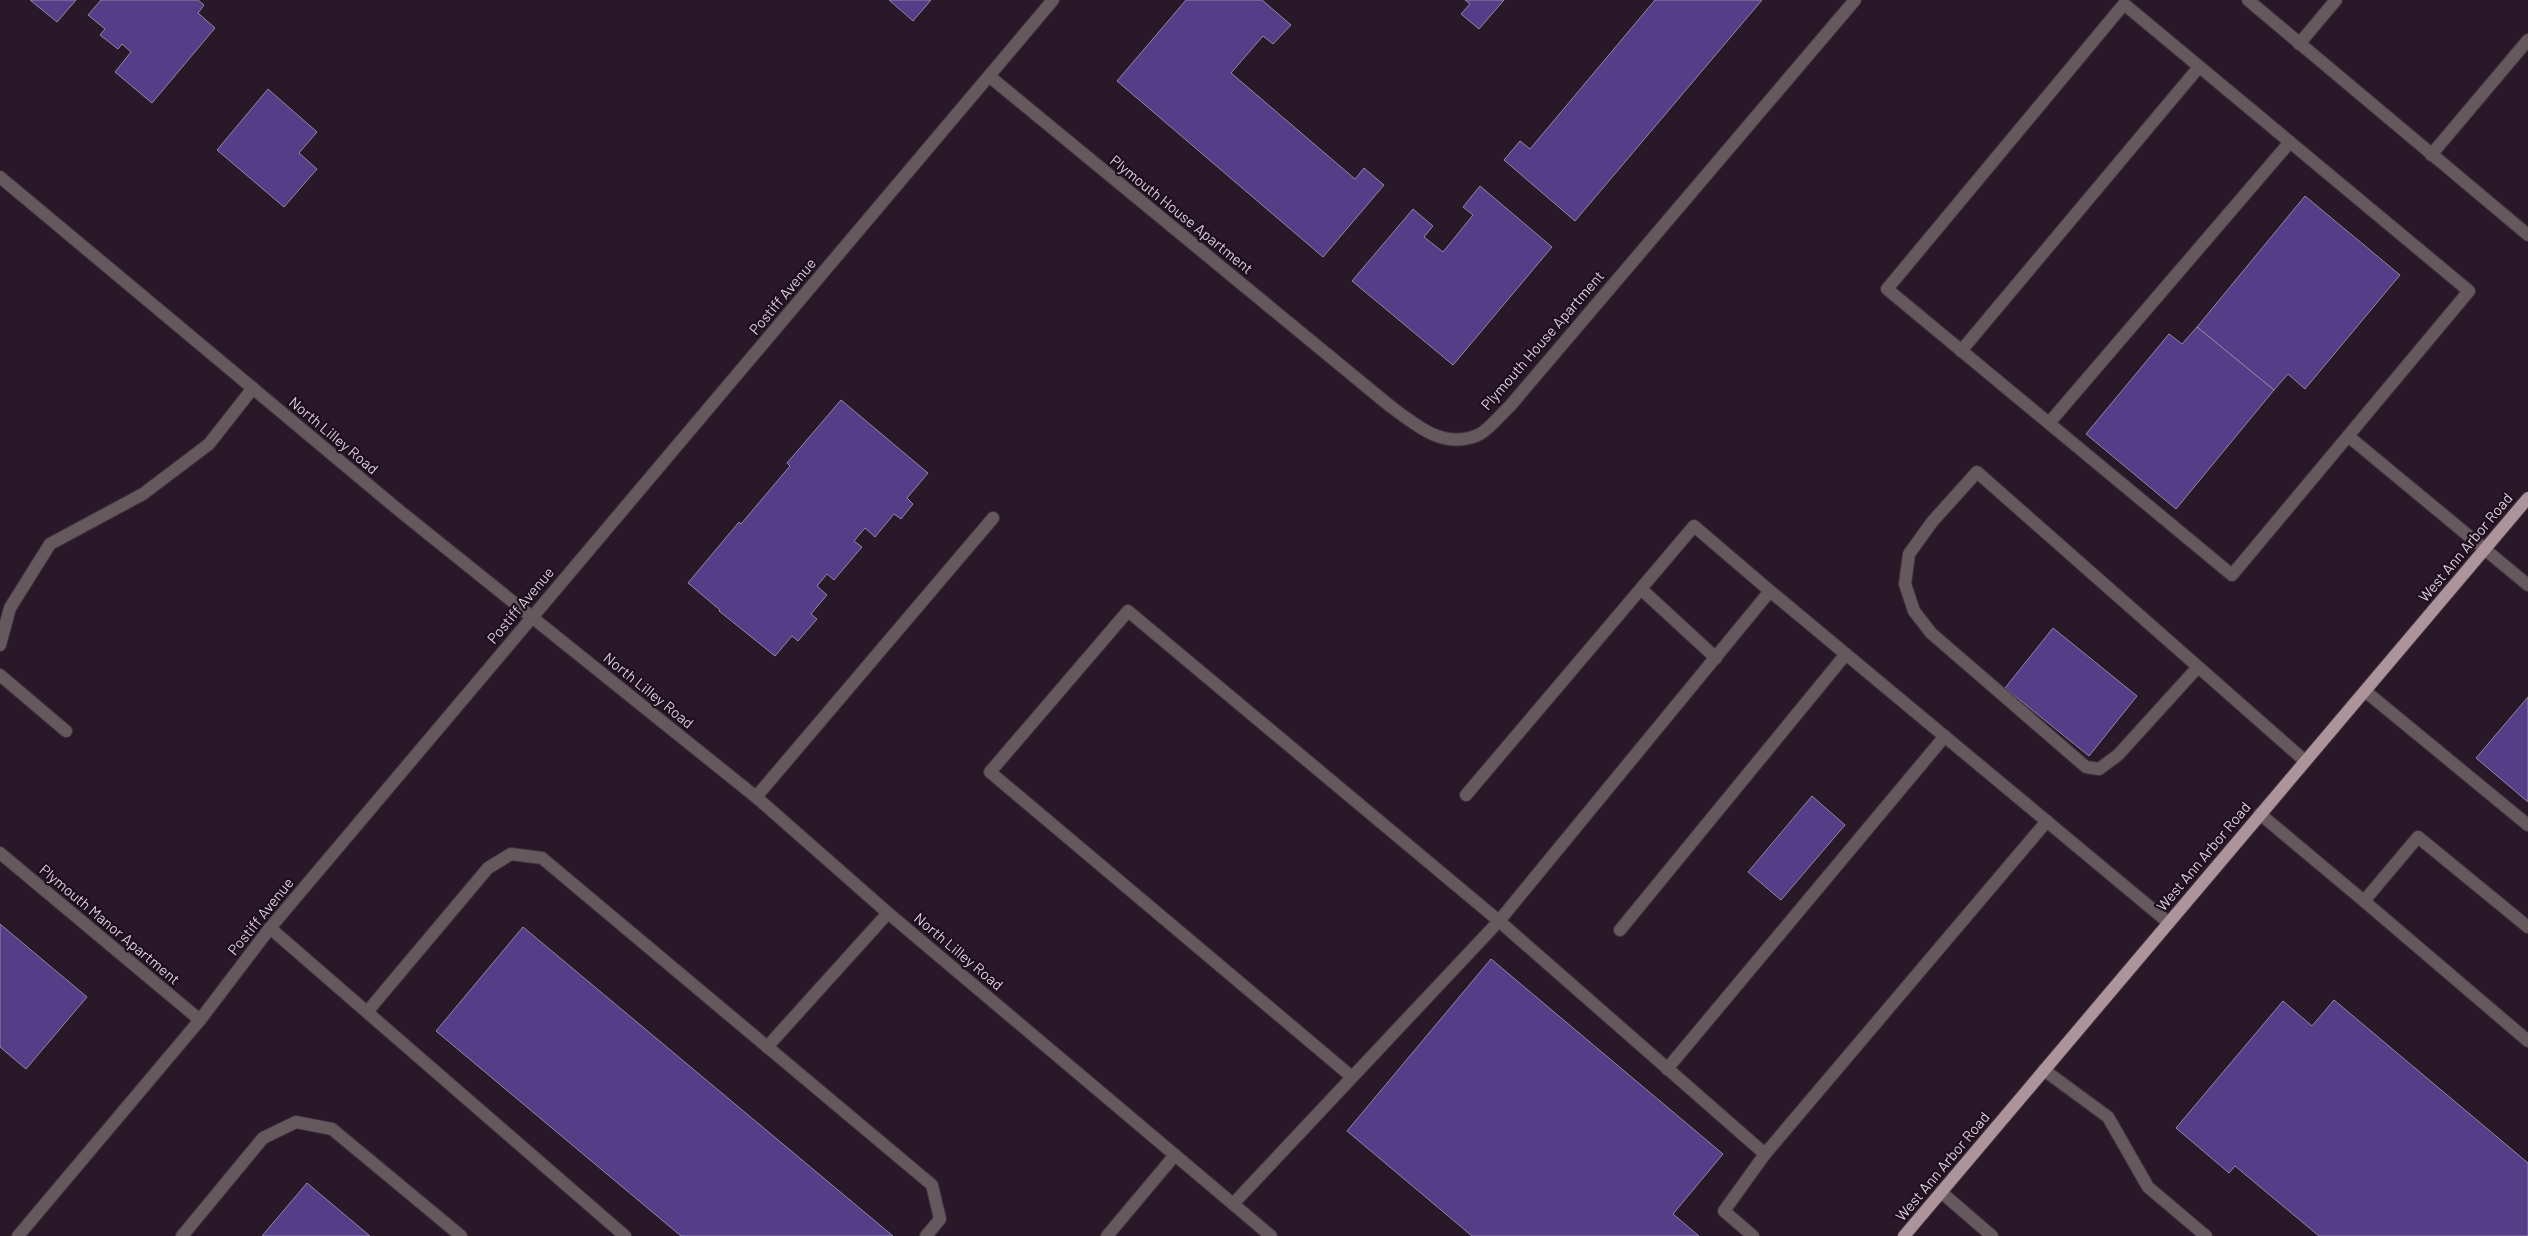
<svg xmlns="http://www.w3.org/2000/svg" width="2528" height="1236" font-family="Barlow,sans-serif">
<rect width="100%" height="100%" fill="#281828"/>
<g fill="#553d87" stroke="#8f89a3">
<path d="M30,0H76L57,22Z"/>
<path d="M101,0H198L204,5L198,13L215,28L152,103L115,72L131,52L122,44L118,49L100,35L105,29L88,15Z"/>
<path d="M889,0H931L913,21Z"/>
<path d="M1186,0H1262L1291,25L1273,44L1263,36L1231,73L1355,179L1364,168L1384,185L1323,257L1117,81Z"/>
<path d="M1465,0H1504L1479,29L1461,14L1470,4Z"/>
<path d="M1655,0H1762L1575,221L1504,160L1520,141L1530,149Z"/>
<path d="M268,89L317,132L299,153L317,169L284,207L217,150Z"/>
<path d="M1480,186L1552,247L1453,365L1352,281L1413,209L1433,226L1424,237L1443,252L1473,215L1463,207Z"/>
<path d="M2305,196L2400,275L2305,389L2288,374L2274,390L2197,327Z"/>
<path d="M2197,327L2274,390L2176,509L2086,434L2169,334L2182,344Z"/>
<path d="M841,400L928,473L907,498L913,504L901,519L894,514L875,537L865,528L854,541L862,547L834,580L827,574L817,586L827,595L811,614L817,619L798,641L792,636L775,656L719,611L720,610L688,583L739,522L741,524L790,466L787,463Z"/>
<path d="M2053,628L2137,696L2089,756L2005,688Z"/>
<path d="M2528,697V802L2476,758Z"/>
<path d="M1812,796L1845,825L1781,900L1748,872Z"/>
<path d="M0,924L87,997L26,1069L0,1047Z"/>
<path d="M523,927L893,1236H681L436,1031Z"/>
<path d="M1491,959L1723,1154L1673,1214L1699,1236H1472L1347,1131Z"/>
<path d="M2334,1000L2528,1163V1236H2319L2235,1166L2229,1173L2176,1128L2283,1001L2312,1026Z"/>
<path d="M307,1183L370,1236H262Z"/>
</g>
<g fill="none" stroke-linecap="round" stroke-linejoin="round">
<g stroke="#413241" stroke-width="14">
<g id="minor">
<path d="M2248,0L2528,235"/>
<path d="M2299,44L2336,0"/>
<path d="M989,76L1390,406C1416,425 1443,450 1478,435C1489,430 1501,414 1510,406L1855,0"/>
<path d="M2431,155L2528,40"/>
<path d="M0,177L401,512L756,797L888,913L1271,1236"/>
<path d="M1961,351L2199,67"/>
<path d="M2049,423L2290,142"/>
<path d="M2348,436L2469,291L2124,4L1887,289L2232,575L2348,436L2528,585"/>
<path d="M1641,589L1716,658"/>
<path d="M0,645L10,608L50,544L143,494L209,444L253,388"/>
<path d="M2198,667L2118,755L2099,769L2086,767L1931,633L1914,611L1905,584L1909,554L1932,522L1977,472L2305,761"/>
<path d="M0,675L66,731"/>
<path d="M2365,691L2528,825"/>
<path d="M1466,795L1694,526L1770,591"/>
<path d="M756,797L993,518"/>
<path d="M2260,814L2364,901L2418,837L2528,927"/>
<path d="M0,853L200,1020"/>
<path d="M2364,901L2528,1041"/>
<path d="M270,928L625,1236"/>
<path d="M1620,930L1846,654"/>
<path d="M367,1012L488,868L511,854L542,858L932,1185L940,1219L926,1236"/>
<path d="M767,1047L888,913"/>
<path d="M1667,1069L1945,736"/>
<path d="M2044,1070L2108,1117L2148,1187L2206,1236"/>
<path d="M1352,1077L990,772L1128,611L1499,921L1765,1154L2047,821"/>
<path d="M1941,1192L1992,1236"/>
<path d="M1233,1204L1499,921L1770,591L2169,923"/>
<path d="M18,1236L200,1020L270,928L1053,0"/>
<path d="M182,1236L263,1138L296,1122L332,1129L461,1236"/>
<path d="M1107,1236L1175,1155"/>
<path d="M1753,1236L1724,1211L1765,1154"/>
</g>
</g>
<g stroke="#413241" stroke-width="14">
<path id="major" d="M1904,1236L2528,498"/>
</g>
<use href="#minor" stroke="#65595d" stroke-width="12"/>
<use href="#major" stroke="#ad949b" stroke-width="12"/>
</g>
<g text-anchor="middle" dominant-baseline="central" stroke-width="4.5" stroke-linejoin="round" paint-order="stroke">
<g font-size="15" fill="#dacfda" stroke="#1e0e1e">
<text transform="translate(1182 214) rotate(39)">Plymouth House Apartment</text>
<text transform="translate(782 296) rotate(-50)">Postiff Avenue</text>
<text transform="translate(1542 340) rotate(-49)">Plymouth House Apartment</text>
<text transform="translate(334 435) rotate(40)">North Lilley Road</text>
<text transform="translate(2465 547) rotate(-50)">West Ann Arbor Road</text>
<text transform="translate(520 605) rotate(-50)">Postiff Avenue</text>
<text transform="translate(649 690) rotate(39)">North Lilley Road</text>
<text transform="translate(2203 856) rotate(-50)">West Ann Arbor Road</text>
<text transform="translate(260 916) rotate(-51)">Postiff Avenue</text>
<text transform="translate(110 924) rotate(40)">Plymouth Manor Apartment</text>
<text transform="translate(959 951) rotate(40)">North Lilley Road</text>
<text transform="translate(1942 1166) rotate(-50)">West Ann Arbor Road</text>
</g>
</g>
</svg>
